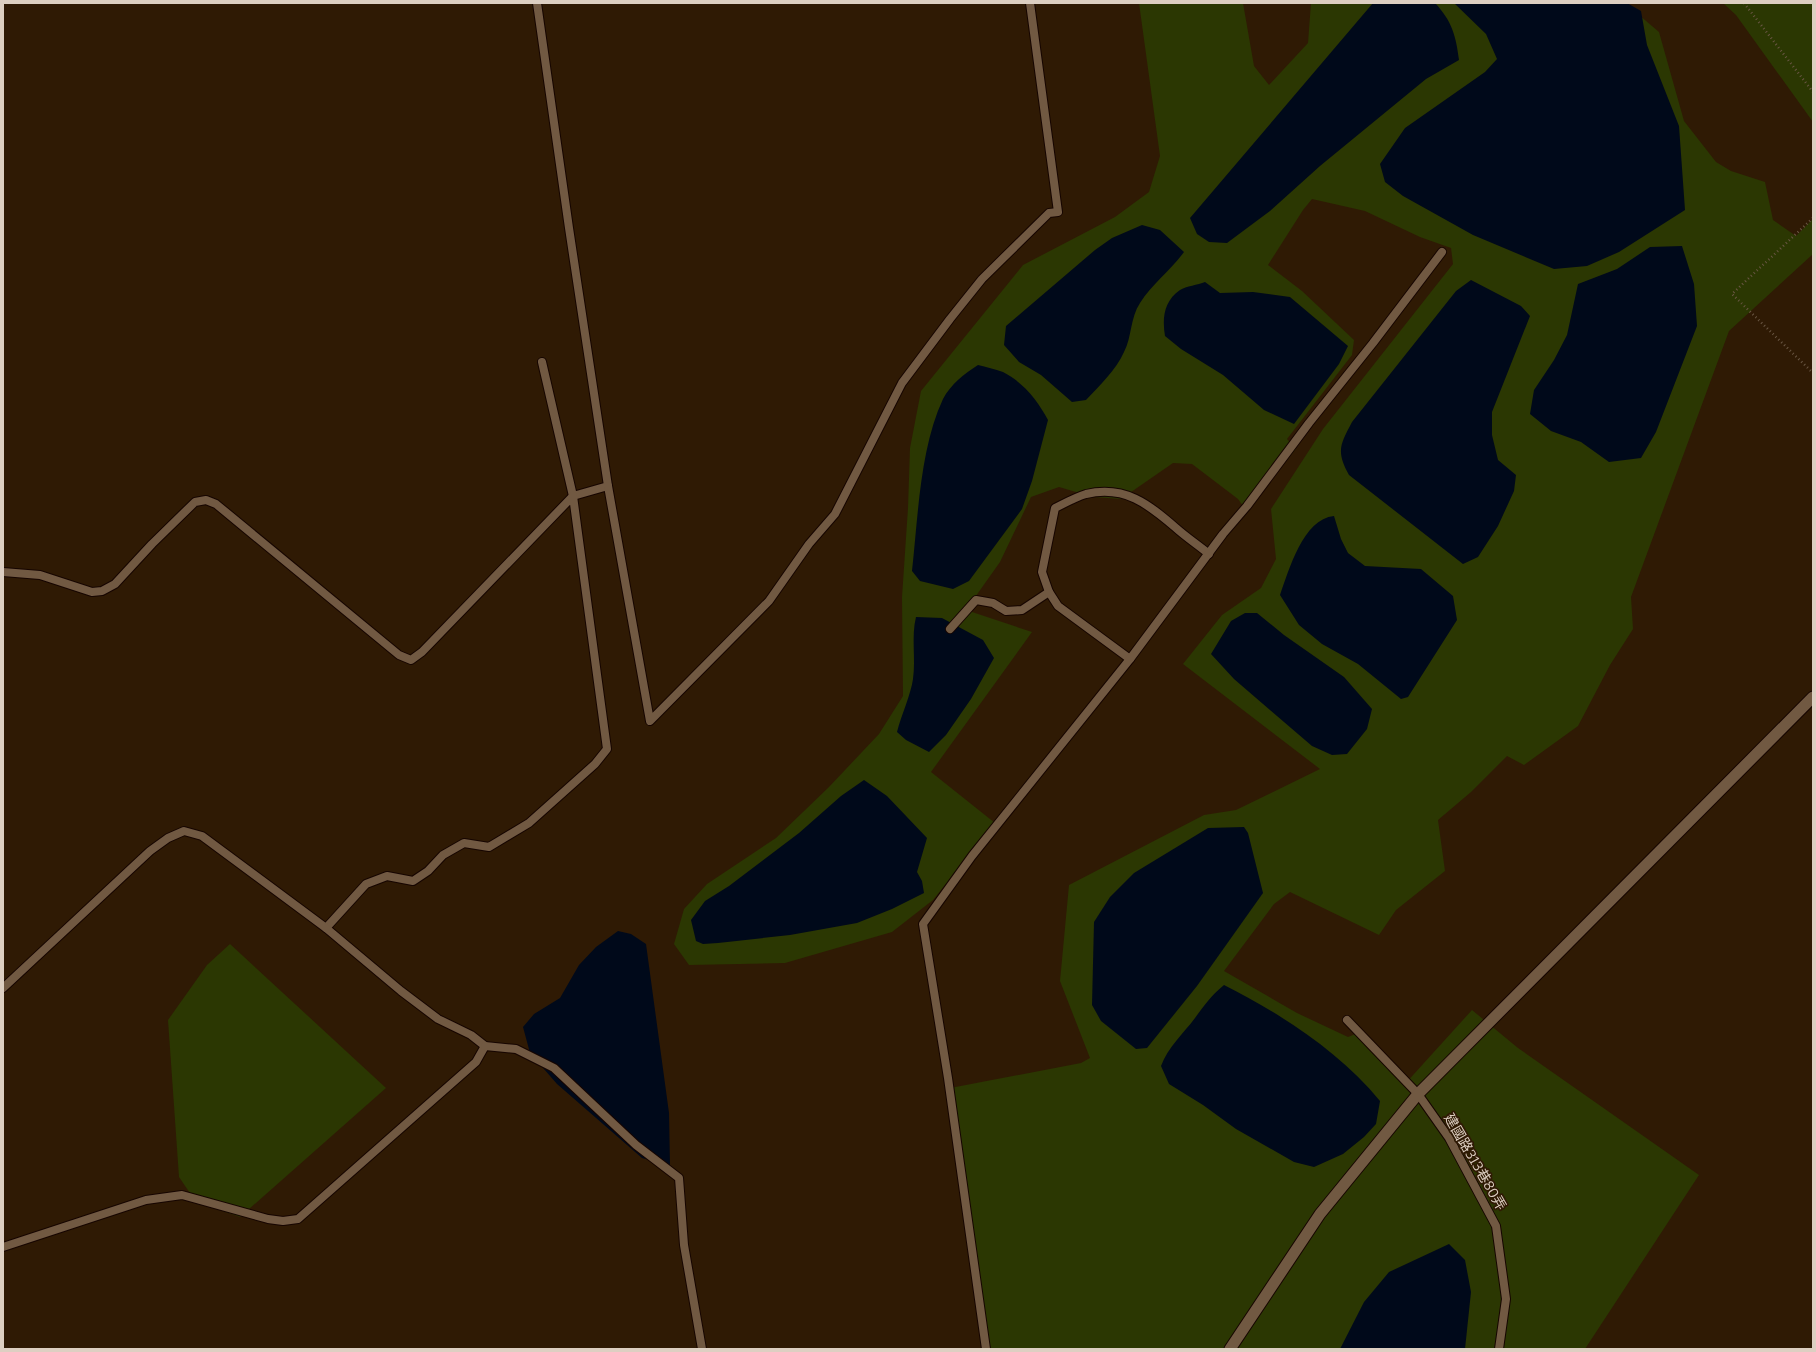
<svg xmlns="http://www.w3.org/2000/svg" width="1816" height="1352" font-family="Bitter,'Noto Sans TC',serif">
<rect width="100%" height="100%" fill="#2f1a04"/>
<g fill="#2b3702">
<path d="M1139,3H1243L1254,66L1269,85L1308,43L1311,3H1625L1659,32L1684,121L1716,162L1731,171L1765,182L1773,220L1796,236L1813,219V254L1729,331L1631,597L1633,629L1610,665L1578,726L1524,765L1507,756L1471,792L1438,820L1445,871L1396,910L1379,935L1290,892L1274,904L1224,971L1297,1013L1348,1037L1358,1033L1404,1085L1472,1010L1518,1048L1699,1175L1585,1349H988L945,1089L1081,1063L1090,1058L1060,981L1069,885L1204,815L1236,810L1320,769L1183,664L1222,615L1261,588L1276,559L1271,509L1323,429L1453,264L1451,248L1420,237L1365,211L1312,199L1303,210L1268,265L1302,291L1354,340L1352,355L1287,439L1296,449L1246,510L1238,499L1192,464L1173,463L1121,499L1093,497L1059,487L1031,497L1000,562L966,610L1032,632L931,772L995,823L933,900L892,932L785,963L689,965L674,944L684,909L707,884L776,838L829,787L879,734L903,696L902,597L908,508L910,448L921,391L1023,265L1115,217L1149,192L1160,156Z"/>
<path d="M1723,3H1813V122L1736,15Z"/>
<path d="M230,944L386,1088L240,1217L196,1202L179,1177L168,1020L207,965Z"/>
</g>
<g fill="#00091a">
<path d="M1373,3H1435C1452,21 1456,36 1459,60L1426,79L1320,166L1270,211L1227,243L1209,242L1197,234L1190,218Z"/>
<path d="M1454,3H1627L1641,11L1647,45L1679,126L1685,210L1619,252L1587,266L1554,269L1473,235L1403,196L1385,182L1380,164L1405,128L1485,72L1497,59L1486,34Z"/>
<path d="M1142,225L1160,230L1184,252C1171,270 1152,284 1140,303C1130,318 1132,337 1124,352C1116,370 1099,386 1086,400L1072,402L1041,375L1019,362L1004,345L1006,326L1095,250L1112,238Z"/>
<path d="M1682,246L1694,284L1697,326L1656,432L1641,458L1609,462L1581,442L1551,431L1530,414L1534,390L1554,360L1567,335L1578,284L1617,269L1650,247Z"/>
<path d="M1471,280L1521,306L1530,316L1492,412V435L1498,460L1516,475L1514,491L1498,526L1478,557L1463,564L1349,475C1336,451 1340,445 1352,422L1456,291Z"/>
<path d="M1205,282L1220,293L1253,292L1290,297L1348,346L1339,364L1294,424L1264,410L1223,375L1181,349L1165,336C1162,318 1164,301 1180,290C1186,286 1198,285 1205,282Z"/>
<path d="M978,365C986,367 995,369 1003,372C1023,382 1038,401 1048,420L1032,481L1022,509L969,581L953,589L920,581L912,571C918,517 920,448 943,399C951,384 964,374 978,365Z"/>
<path d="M1334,516L1341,539L1348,553L1365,566L1421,569L1453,596L1457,620L1408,697L1401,699L1358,664L1322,644L1299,625L1280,595C1289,570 1303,519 1334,516Z"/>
<path d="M1245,613H1257L1284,635L1344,677L1372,709L1367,729L1347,754L1332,755L1312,746L1234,679L1211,654L1231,621Z"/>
<path d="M916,617L942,618L983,640L994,658L971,699L946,735L929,752L906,740L897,732C901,716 911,694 913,679C916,658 911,637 916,617Z"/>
<path d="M864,780L887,796L927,838L917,872L922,881L924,893L892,909L857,923L790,935L718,943L703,944L696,941L691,920L705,901L729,886L799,833L841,796Z"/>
<path d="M1244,827L1248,833L1263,893L1197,986L1147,1048L1136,1049L1101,1021L1092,1005L1094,922L1110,897L1134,873L1208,828Z"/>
<path d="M618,931L631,934L646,944L669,1113L670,1166L642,1158L557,1084L530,1053L523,1027L534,1014L560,998L579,965L596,947Z"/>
<path d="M1224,985C1281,1014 1339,1051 1380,1101L1376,1124L1364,1137L1343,1154L1314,1167L1294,1162L1236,1129L1203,1105L1169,1084L1161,1066C1168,1047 1183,1034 1195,1018C1206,1003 1210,997 1224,985Z"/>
<path d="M1449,1244L1465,1260L1471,1292L1465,1349H1340L1364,1302L1389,1272Z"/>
</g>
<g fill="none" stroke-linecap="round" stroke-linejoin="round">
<g stroke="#160500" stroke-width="10">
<g id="service">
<path d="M537,3L569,228L608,486L573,496L542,362"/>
<path d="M608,486L650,721L769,601L809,544L835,514L902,383L950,319L982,279L1049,213L1058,212L1030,3"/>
<path d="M3,572L40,575L92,592L102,591L115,584L152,544L195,502L206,500L216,504L399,655L411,660L422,652L573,496L607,749L595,764L529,823L489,847L464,843L443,855L428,871L413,881L387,876L366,884L326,928"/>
<path d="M950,629L976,600L993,603L1006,611L1022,610L1049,592"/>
<path d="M1130,659L1058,606L1049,592L1042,572L1055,508C1065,503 1076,497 1086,494C1125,485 1148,504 1176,528C1186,537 1198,545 1209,554"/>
<path d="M3,988L150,851L168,838L184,831L202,836L326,928L401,991L438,1019L471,1035L485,1046L476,1062L298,1219L283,1221L268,1219L182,1195L146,1200L3,1247"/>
<path d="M1347,1020L1418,1094L1449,1138L1496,1226L1506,1299L1499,1349"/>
<path d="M485,1046L516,1049L554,1068L636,1145L679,1178L684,1245L702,1349"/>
<path d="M986,1349L948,1078L923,924L972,856L1130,659L1223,534L1247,506L1309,423L1373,343L1442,252"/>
</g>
</g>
<g stroke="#160500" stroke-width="13">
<path id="tertiary" d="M1230,1349L1320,1214L1418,1094L1813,697"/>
</g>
<g stroke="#6a5744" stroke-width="2.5" stroke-dasharray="1 3" stroke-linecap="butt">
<path d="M1744,3L1813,92"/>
<path d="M1813,218L1732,294L1813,373"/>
</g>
<use href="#service" stroke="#715942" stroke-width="8"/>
<use href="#tertiary" stroke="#715942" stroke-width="11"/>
</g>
<g text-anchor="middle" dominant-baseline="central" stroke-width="3.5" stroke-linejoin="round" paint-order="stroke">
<g font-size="14" fill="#ddcfc2" stroke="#2f1a04">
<text transform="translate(1475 1162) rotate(60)">建國路313巷80弄</text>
</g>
</g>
<rect width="1816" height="1352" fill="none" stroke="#ddcfc2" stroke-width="8"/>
</svg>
